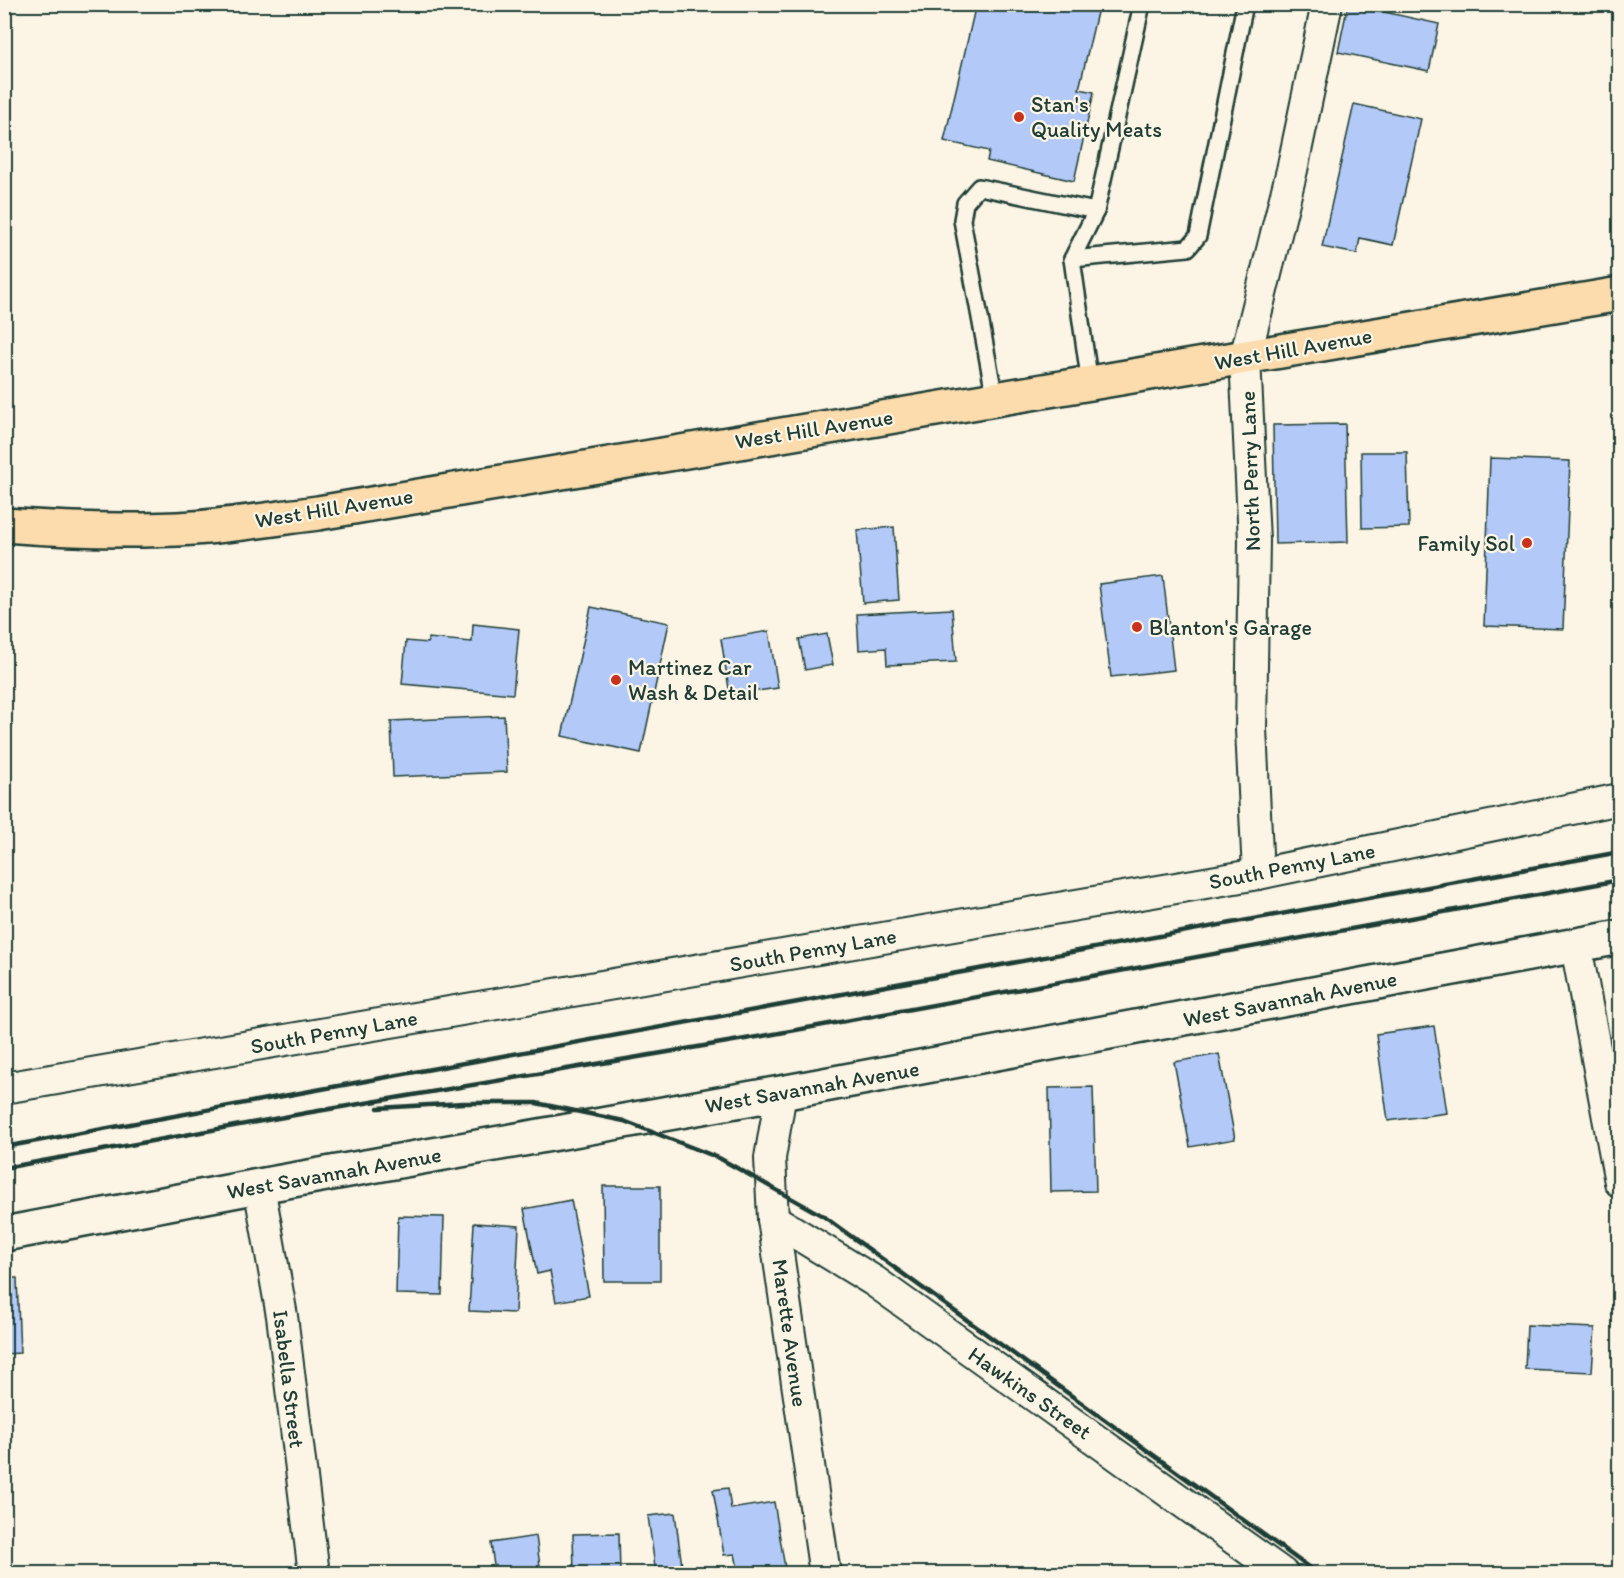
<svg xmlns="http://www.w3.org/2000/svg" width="1624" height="1578" font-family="Itim,sans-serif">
<rect width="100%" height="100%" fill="#fcf5e5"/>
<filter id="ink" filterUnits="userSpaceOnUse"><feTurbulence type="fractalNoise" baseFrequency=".0167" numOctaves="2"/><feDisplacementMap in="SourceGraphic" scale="12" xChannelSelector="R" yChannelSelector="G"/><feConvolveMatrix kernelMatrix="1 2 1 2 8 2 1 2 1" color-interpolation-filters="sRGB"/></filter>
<g filter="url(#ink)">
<g fill="#b3c9f8" stroke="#1f3d34" stroke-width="1.5">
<path d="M976,4H1099L1079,89L1094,92L1074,181L987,161L989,151L944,141Z"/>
<path d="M1348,4L1439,24L1429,71L1338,52Z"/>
<path d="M1354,104L1421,119L1393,245L1360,238L1357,254L1322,247Z"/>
<path d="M1345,424L1348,542L1275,544L1273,425Z"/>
<path d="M1361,452H1407L1409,527L1362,528Z"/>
<path d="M1490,458L1570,461L1563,629L1484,626Z"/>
<path d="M894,527L899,600L863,603L857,530Z"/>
<path d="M1163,576L1174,670L1111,677L1099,584Z"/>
<path d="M591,607L669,623L641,753L562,736Z"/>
<path d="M952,609L956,662L887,665L886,648L859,650L857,614Z"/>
<path d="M473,624L519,629L513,694L402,684L406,641L428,643V638L472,642Z"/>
<path d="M769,631L778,688L730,695L721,639Z"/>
<path d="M827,634L833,665L805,670L799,639Z"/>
<path d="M504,716L507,772L393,777L391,721Z"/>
<path d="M1434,1026L1447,1113L1388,1121L1376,1034Z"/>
<path d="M1219,1054L1235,1139L1190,1147L1174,1062Z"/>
<path d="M1093,1087L1096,1191L1051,1192L1049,1088Z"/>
<path d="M603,1186H660V1281H604Z"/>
<path d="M571,1200L589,1296L556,1302L550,1271L537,1274L524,1209Z"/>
<path d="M398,1216L444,1217L442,1295L396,1294Z"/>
<path d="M474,1223L519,1226L515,1313L469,1311Z"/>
<path d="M4,1278H17L20,1353L4,1354Z"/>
<path d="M1527,1325L1595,1328L1592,1372L1525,1369Z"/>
<path d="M728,1488L731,1509L774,1502L786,1574H739L735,1554L724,1555L713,1490Z"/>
<path d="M675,1513L683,1574H656L648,1516Z"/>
<path d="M619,1533L620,1574H574L573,1534Z"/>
<path d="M536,1536L541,1574H495L491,1543Z"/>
</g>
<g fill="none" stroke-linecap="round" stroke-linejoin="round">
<g stroke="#1f3d34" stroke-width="20">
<g id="service">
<path d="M1072,259L1096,211"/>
<path d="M1090,384L1072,259L1188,248L1198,236L1245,4"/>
<path d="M995,399L962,220L965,203L979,187L1096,211L1142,4"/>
</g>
</g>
<g stroke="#1f3d34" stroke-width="34">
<g id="minor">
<path d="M1258,874L1251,729L1254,540L1245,358L1292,170L1327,4"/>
<path d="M1576,946L1620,1182"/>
<path d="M4,1088L1258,874L1620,799"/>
<path d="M781,1093L770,1158L773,1219L825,1574"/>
<path d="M259,1186L282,1316L314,1574"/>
<path d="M773,1219L874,1281L1283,1574"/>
</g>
</g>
<g stroke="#1f3d34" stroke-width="38">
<path id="tertiary" d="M4,1234L259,1186L781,1093L1620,937"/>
</g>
<g stroke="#1f3d34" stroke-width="38">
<path id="trunk" d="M4,525C68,530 131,532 194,528C235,525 277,518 318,513L1620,294"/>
</g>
<use href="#service" stroke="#fcf5e5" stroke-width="15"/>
<use href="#minor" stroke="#fcf5e5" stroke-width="30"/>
<use href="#tertiary" stroke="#fcf5e5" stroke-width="33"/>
<use href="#trunk" stroke="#fcdcac" stroke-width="33"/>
<g stroke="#1f3d34" stroke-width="4.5">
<path d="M378,1108L463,1103H536L624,1121L719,1158L823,1216L1318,1574"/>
<path d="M4,1147L1620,852"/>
<path d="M4,1168L306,1113L763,1036L1620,880"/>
</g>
</g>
</g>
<g fill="#c8321e" stroke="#fcf5e5" stroke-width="2">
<circle cx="1019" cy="117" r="6"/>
<circle cx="1527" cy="543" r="6"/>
<circle cx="1137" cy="627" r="6"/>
<circle cx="616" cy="680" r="6"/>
</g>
<g text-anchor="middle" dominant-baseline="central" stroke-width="4.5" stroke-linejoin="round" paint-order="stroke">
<g font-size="22" fill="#1f3d34" stroke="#fcf5e5" text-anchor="start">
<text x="1031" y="104">Stan's<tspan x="1031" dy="25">Quality Meats</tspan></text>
<text x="1515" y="543" text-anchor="end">Family Sol</text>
<text x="1149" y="627">Blanton's Garage</text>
<text x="628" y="667">Martinez Car<tspan x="628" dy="25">Wash &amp; Detail</tspan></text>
</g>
<g font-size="22" fill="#1f3d34" stroke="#fcf5e5">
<text transform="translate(1293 349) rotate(-10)">West Hill Avenue</text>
<text transform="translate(814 429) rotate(-9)">West Hill Avenue</text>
<text transform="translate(1250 471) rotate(-92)">North Perry Lane</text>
<text transform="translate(334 508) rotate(-9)">West Hill Avenue</text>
<text transform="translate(1292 866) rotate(-11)">South Penny Lane</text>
<text transform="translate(813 950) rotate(-10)">South Penny Lane</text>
<text transform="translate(1290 999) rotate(-11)">West Savannah Avenue</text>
<text transform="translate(334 1032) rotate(-10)">South Penny Lane</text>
<text transform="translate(812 1087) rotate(-10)">West Savannah Avenue</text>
<text transform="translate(334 1173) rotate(-10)">West Savannah Avenue</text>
<text transform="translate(790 1333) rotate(82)">Marette Avenue</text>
<text transform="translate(289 1379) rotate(83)">Isabella Street</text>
<text transform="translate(1030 1393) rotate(35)">Hawkins Street</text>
</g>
</g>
<rect width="1624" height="1578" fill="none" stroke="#fcf5e5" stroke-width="24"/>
<rect x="12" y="12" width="1600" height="1554" fill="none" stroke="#1f3d34" stroke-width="2" filter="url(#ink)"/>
</svg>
